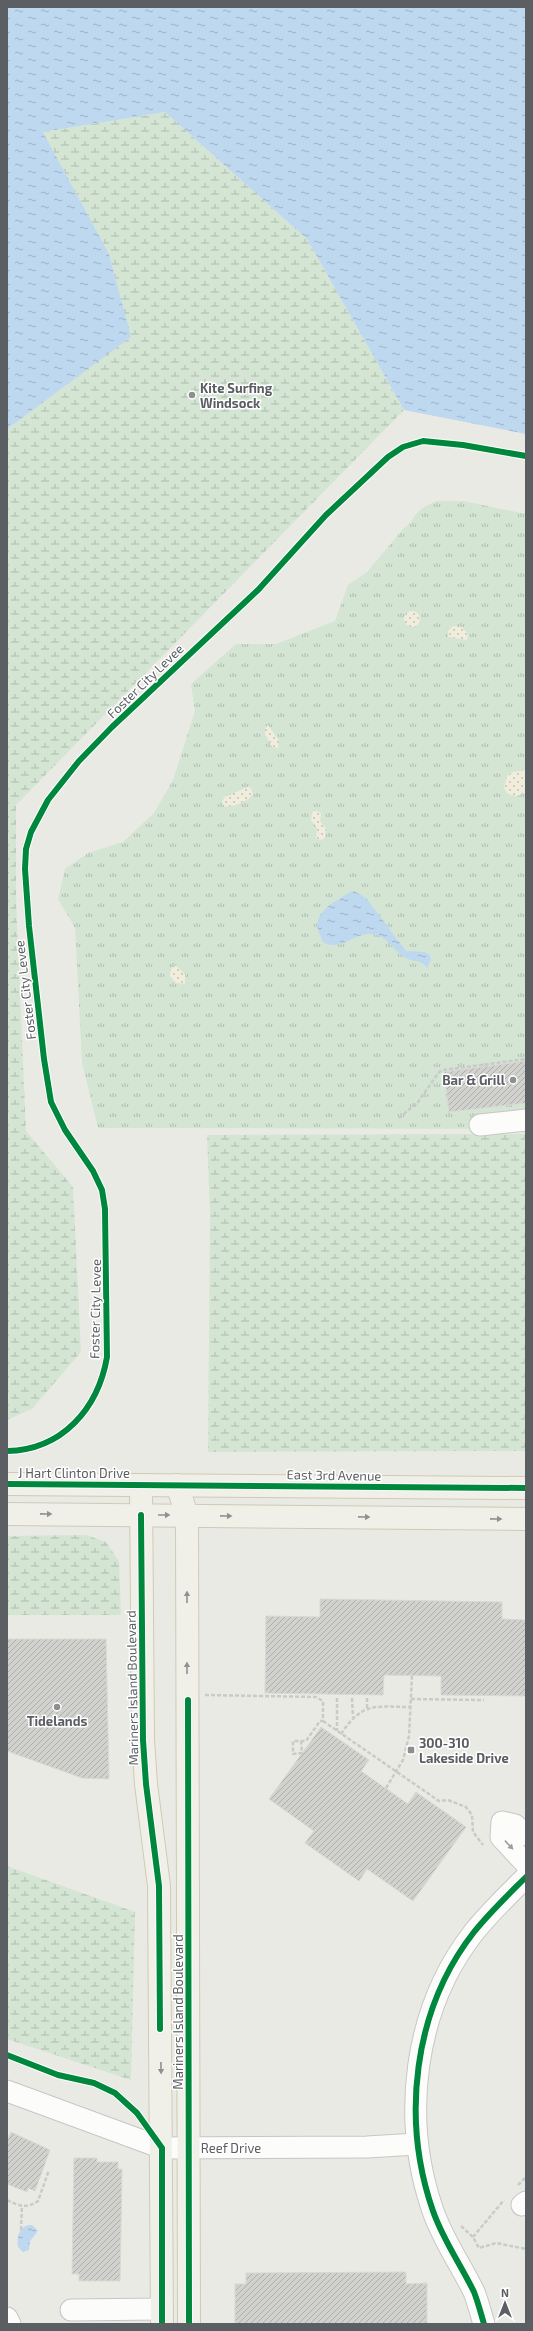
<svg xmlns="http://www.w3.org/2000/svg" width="533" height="2331" font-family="'Exo 2',sans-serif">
<defs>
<pattern id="grass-tufts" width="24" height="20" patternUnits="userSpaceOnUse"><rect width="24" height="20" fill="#d4e5d3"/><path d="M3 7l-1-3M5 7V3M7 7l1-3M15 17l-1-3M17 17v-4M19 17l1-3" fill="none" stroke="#afbdaf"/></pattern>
<pattern id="wetland-marsh" width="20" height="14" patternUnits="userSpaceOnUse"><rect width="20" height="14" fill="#d4e5d3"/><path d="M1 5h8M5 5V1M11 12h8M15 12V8" fill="none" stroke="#afbdaf"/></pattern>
<pattern id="sand-dots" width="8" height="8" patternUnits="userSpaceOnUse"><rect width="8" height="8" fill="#f0eddc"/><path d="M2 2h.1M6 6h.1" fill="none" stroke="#c5c3b6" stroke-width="1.8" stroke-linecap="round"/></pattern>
<pattern id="water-ripples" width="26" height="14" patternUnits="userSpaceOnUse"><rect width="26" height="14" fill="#bed8f0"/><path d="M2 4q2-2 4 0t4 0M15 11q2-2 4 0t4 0" fill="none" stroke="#9db2c6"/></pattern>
<pattern id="building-hatch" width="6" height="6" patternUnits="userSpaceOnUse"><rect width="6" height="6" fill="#d1d1ce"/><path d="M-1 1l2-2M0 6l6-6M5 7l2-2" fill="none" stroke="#adadab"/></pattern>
</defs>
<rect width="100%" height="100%" fill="#eaeae5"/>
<path fill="url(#grass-tufts)" d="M437,501H463L526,514V1129L98,1128L82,1063L75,928L58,899L65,869L88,853L123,842L154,813L173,780L195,711L191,684L236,644H276L335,621L348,585L367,572L404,528C411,524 412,519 417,513C422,507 430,504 437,501Z"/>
<g fill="url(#wetland-marsh)">
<path d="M165,112L307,239L404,410L16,805V900L26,1131L73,1187L81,1352L32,1409L7,1420V429L130,336L109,254L43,132Z"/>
<path d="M526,1134V1451L208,1452L210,1214L207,1135Z"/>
<path d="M86,1535L106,1542L119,1561L121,1615H7V1536Z"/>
<path d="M7,1866L135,1912L131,2080L7,2039Z"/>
</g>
<g fill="url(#sand-dots)">
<circle cx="412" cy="619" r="8"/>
<path d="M453,626L462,627L468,634L467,640L448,637V631Z"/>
<path d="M268,725L279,741L278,748L272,747L265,734V728Z"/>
<path d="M526,770V793L516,796L508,794L504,788L507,776L513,772Z"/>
<path d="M250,786L253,794C250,800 230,809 224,806L222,801L225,797Z"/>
<path d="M315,810L321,813L320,821L326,829L325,838L320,840L316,839L317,828L311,820L312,813Z"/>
<path d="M175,965L185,974V984L176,983L170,976V970Z"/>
</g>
<g fill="url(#water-ripples)">
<path d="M7,7H526V434L404,410L307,239L165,112L43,132L109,254L131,337L7,429Z"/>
<path d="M354,891L366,898L406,951L425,952L430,955L431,960L427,968C423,960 413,962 406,958C395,952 390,941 380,936C357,927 347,950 327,944C322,943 322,939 320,935C312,918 325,907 339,899C344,896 348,892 354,891Z"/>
<path d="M29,2225H32L38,2231L30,2241L29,2250L23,2252L18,2247C17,2238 18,2227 29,2225Z"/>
</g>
<g fill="url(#building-hatch)" stroke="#d9d8d4">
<path d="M526,1061V1103L449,1112L444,1072Z"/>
<path d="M320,1599L502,1602V1619L526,1620V1696L441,1695V1676L384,1675L383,1695L265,1693L266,1616L320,1617Z"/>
<path d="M7,1639H106L109,1779L82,1778L7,1751Z"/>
<path d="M321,1727L369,1760L361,1771L408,1804L416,1792L466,1827L413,1901L367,1869L359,1881L305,1843L314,1831L269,1799Z"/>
<path d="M11,2132L50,2150L35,2191L28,2188L27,2192L7,2184V2141Z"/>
<path d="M74,2158H97V2162H118V2169H122L120,2281H79V2274H72Z"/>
<path d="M406,2272V2284L427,2283V2324H235V2284H246V2273Z"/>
</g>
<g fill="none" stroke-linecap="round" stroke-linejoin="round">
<g stroke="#c6c6c6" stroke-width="23">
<g id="minor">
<path d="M480,1125L526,1120"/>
<path d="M526,1835L515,1825L502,1822L501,1837L526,1864"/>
<path d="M7,2091L162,2148L367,2147L417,2144"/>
<path d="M522,2205L526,2202"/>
<path d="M71,2310L162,2309"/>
<path d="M7,2318L10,2324"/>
<path d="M484,2324C481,2314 478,2302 474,2292C461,2265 443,2240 433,2211C401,2119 413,2010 474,1932C490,1912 508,1895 526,1877"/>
</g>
</g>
<g stroke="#cfcab6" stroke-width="24">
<g id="major">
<path d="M7,1484L526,1488"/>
<path d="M141,1485L143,1740L146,1784L159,1886L162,2324"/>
<path d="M177,1485L187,1515L189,2324"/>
<path d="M7,1514L526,1519"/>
</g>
</g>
<g stroke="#c8cbca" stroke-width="2.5" stroke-dasharray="4 2" stroke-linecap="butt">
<path d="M399,1118L418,1102L439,1072L443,1070L526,1059"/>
<path d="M205,1695L316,1697L323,1701V1721H320L306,1741H293V1754L302,1753L301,1741"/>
<path d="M337,1698V1731"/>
<path d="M352,1698L353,1717"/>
<path d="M367,1698V1709"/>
<path d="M411,1699L484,1700"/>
<path d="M323,1721L439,1801L448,1800L466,1807L472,1815L473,1832L483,1845"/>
<path d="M341,1734C363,1701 375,1707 411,1707"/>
<path d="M386,1788L403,1760L409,1736L412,1676"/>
<path d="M518,2185L526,2177"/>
<path d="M7,2200C19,2206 27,2209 38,2201L49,2170"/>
<path d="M461,2226L473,2237L479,2248L496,2243L526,2249"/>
<path d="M21,2230L22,2206"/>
<path d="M473,2237L504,2200"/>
</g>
<use href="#minor" stroke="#fcfcfb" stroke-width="21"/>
<use href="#major" stroke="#f1f0e8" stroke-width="22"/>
<g stroke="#fff" stroke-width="8">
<g id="cycleway">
<path d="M7,1451C62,1450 98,1409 107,1357L105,1209L102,1190L93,1171L65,1130L51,1102L44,1059L29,926L25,869L26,849L31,832L48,800L79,761L112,727L258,590L326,515L388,457L403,447L423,441L463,445L526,456"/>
<path d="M7,1484L526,1488"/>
<path d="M141,1515L143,1740L146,1784L159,1886L160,2029"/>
<path d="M188,1700L189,2324"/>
<path d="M7,2055L58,2075L94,2083L115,2093L137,2113L162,2148V2324"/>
<path d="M484,2324C481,2314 478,2302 474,2292C461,2265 443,2240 433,2211C401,2119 413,2010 474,1932C490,1912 508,1895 526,1877"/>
</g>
</g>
<use href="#cycleway" stroke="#00873e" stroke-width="6"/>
</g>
<defs><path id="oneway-solid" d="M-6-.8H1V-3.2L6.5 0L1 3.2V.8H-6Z"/></defs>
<g fill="#909191">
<use href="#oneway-solid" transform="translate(46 1514) rotate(1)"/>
<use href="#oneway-solid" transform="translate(164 1515)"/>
<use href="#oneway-solid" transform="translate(226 1516) rotate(1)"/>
<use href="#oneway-solid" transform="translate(364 1517) rotate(1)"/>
<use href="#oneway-solid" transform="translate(496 1519) rotate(1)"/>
<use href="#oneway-solid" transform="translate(187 1597) rotate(-90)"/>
<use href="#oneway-solid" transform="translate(187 1668) rotate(-90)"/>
<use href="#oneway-solid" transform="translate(161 2068) rotate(89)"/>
</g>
<use fill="#9b9d9f" href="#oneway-solid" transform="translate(509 1845) rotate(47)"/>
<g fill="#8d8f90" stroke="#fff" stroke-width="1.5">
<circle cx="192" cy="395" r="4"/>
<circle cx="513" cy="1080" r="4"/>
<circle cx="57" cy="1707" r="4"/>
<rect x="407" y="1746" width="8" height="8" rx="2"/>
</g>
<g text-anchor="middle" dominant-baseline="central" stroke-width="3" stroke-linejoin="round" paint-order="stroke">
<g font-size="13" font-weight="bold" fill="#5b5e62" stroke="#fff" text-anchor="start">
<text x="200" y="388">Kite Surfing<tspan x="200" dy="15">Windsock</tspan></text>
<text x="505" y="1080" text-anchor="end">Bar &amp; Grill</text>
<text x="57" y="1721" text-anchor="middle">Tidelands</text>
<text x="419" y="1743">300-310<tspan x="419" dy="15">Lakeside Drive</tspan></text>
</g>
<g font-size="13" fill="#5b5e62" stroke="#fff">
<text transform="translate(145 681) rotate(-44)">Foster City Levee</text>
<text transform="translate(25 990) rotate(-97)">Foster City Levee</text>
<text transform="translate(95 1309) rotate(-89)">Foster City Levee</text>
<text x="74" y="1473">J Hart Clinton Drive</text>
<text transform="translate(334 1475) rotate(1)">East 3rd Avenue</text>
<text transform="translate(132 1688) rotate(-91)">Mariners Island Boulevard</text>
<text transform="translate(178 2012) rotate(-90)">Mariners Island Boulevard</text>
<text x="231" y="2148">Reef Drive</text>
</g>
</g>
<rect width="533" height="2331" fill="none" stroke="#5b5e62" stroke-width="16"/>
<g transform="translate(505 2303)" stroke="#ffffff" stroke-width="3" paint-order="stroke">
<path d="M0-3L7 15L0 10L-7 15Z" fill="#5b5e62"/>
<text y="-6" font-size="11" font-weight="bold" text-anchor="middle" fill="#5b5e62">N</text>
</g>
</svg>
